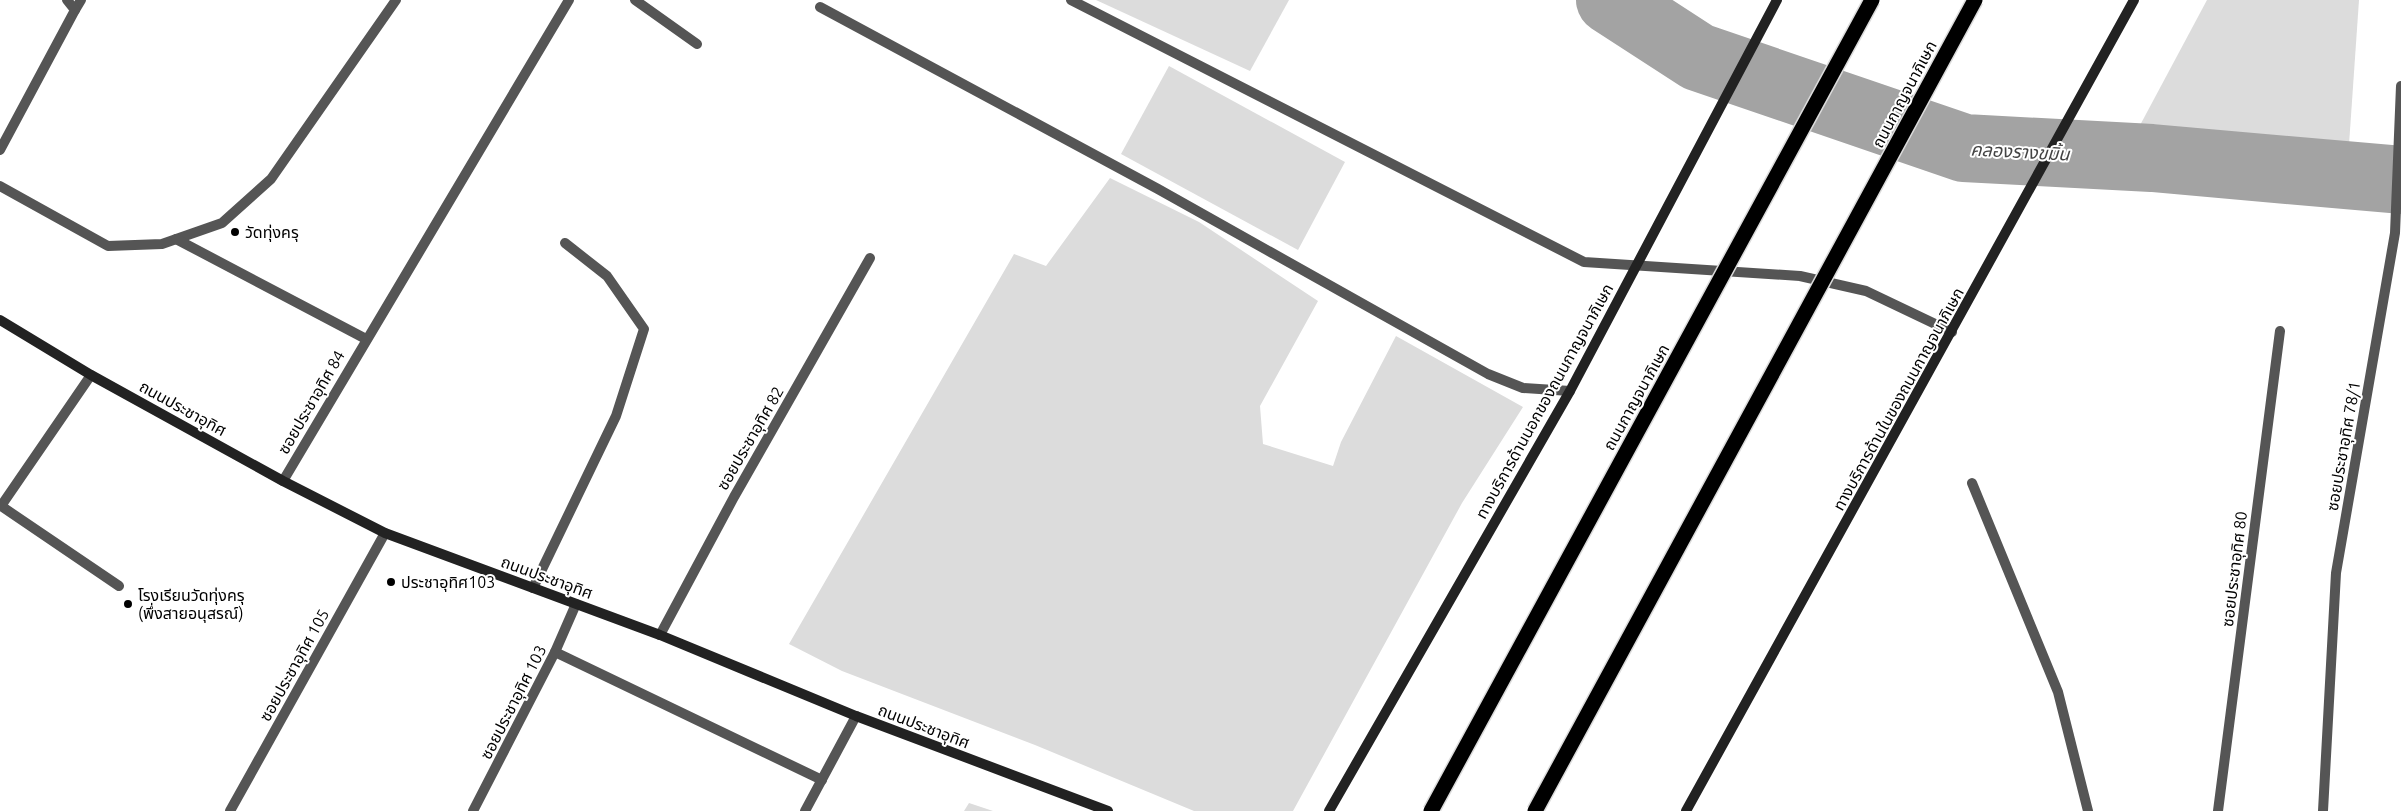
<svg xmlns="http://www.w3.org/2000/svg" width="2401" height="811" font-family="Ubuntu,'Noto Sans Thai',sans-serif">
<rect width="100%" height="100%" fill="#fff"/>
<g fill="#dcdcdc">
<path d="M1096,0H1289L1250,71Z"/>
<path d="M2207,0H2359L2348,159L2138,129Z"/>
<path d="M1169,66L1345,162L1298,250L1121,154Z"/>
<path d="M1110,178L1199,222L1318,301L1260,406L1263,444L1333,466L1341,442L1396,336L1523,407L1462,503L1293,811H1194L1035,745L842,671L789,644L1014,254L1046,266Z"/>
<path d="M969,803L993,811H964Z"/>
</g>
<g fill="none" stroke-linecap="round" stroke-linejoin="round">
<path stroke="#a3a3a3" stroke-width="68" d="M1610,0L1698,57L1964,148L2152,158L2401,180"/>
<g stroke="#555" stroke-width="10">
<path d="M635,0L697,44"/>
<path d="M75,10L81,0"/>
<path d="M0,186L108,246L162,244L222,223L271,179L396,0"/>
<path d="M176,239L366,339"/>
<path d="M91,375L1,506L119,586"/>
<path d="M555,652L822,780"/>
</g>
<g stroke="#555" stroke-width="10">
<path d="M1071,0L1584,262L1800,276L1866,291L1952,332"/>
<path d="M820,7L1158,189L1488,374L1523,388L1570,391"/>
<path d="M0,150L75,10L67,0"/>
<path d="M283,481L569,0"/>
<path d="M1972,483L2058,692L2088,811"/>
<path d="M533,588L616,416L644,329L607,276L565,243"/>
<path d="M660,635L734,497L870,258"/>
<path d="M230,811L385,533"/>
<path d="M473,811L555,652L576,604"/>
<path d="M805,811L856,716"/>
<path d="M2218,811L2280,331"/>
<path d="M2323,811L2336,573L2395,233L2401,86"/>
</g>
<g stroke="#222" stroke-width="10">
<path d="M0,320L91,375L283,481L385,533L660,635L856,716L1108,811"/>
<path d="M1329,811L1570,391L1777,0"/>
<path d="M1686,811L2134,0"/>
</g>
<g stroke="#dbdbdb" stroke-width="18" stroke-linecap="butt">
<g id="motorway-bridge">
<path d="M1431,811L1872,0"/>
<path d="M1535,811L1975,0"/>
</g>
</g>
<use href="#motorway-bridge" stroke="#000" stroke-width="15"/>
</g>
<g fill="#000" stroke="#fff" stroke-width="2">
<circle cx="235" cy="232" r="5"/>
<circle cx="391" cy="582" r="5"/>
<circle cx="128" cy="604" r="5"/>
</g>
<g text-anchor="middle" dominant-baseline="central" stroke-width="4" stroke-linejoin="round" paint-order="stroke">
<g font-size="16" fill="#000" stroke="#fff">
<text transform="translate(1904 94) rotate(-62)">ถนนกาญจนาภิเษก</text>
<text transform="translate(1636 397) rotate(-61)">ถนนกาญจนาภิเษก</text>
<text transform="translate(1898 399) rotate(-61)">ทางบริการด้านในของถนนกาญจนาภิเษก</text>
<text transform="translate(1544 401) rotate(-61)">ทางบริการด้านนอกของถนนกาญจนาภิเษก</text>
<text transform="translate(311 402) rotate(-60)">ซอยประชาอุทิศ 84</text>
<text transform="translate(183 408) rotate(29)">ถนนประชาอุทิศ</text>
<text transform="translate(750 438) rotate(-60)">ซอยประชาอุทิศ 82</text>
<text transform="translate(2343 446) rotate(-80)">ซอยประชาอุทิศ 78/1</text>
<text transform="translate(2234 569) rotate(-83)">ซอยประชาอุทิศ 80</text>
<text transform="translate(547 577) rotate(20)">ถนนประชาอุทิศ</text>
<text transform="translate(294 665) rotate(-61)">ซอยประชาอุทิศ 105</text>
<text transform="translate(513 702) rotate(-63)">ซอยประชาอุทิศ 103</text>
<text transform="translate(924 726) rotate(21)">ถนนประชาอุทิศ</text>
</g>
<g font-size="16" fill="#000" stroke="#fff" text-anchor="start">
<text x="245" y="232">วัดทุ่งครุ</text>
<text x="401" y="582">ประชาอุทิศ103</text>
<text x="138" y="595">โรงเรียนวัดทุ่งครุ<tspan x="138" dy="18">(พึ่งสายอนุสรณ์)</tspan></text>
</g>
<g font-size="18" font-style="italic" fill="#444" stroke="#fff">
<text transform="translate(2020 151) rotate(3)">คลองรางขมิ้น</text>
</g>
</g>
</svg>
